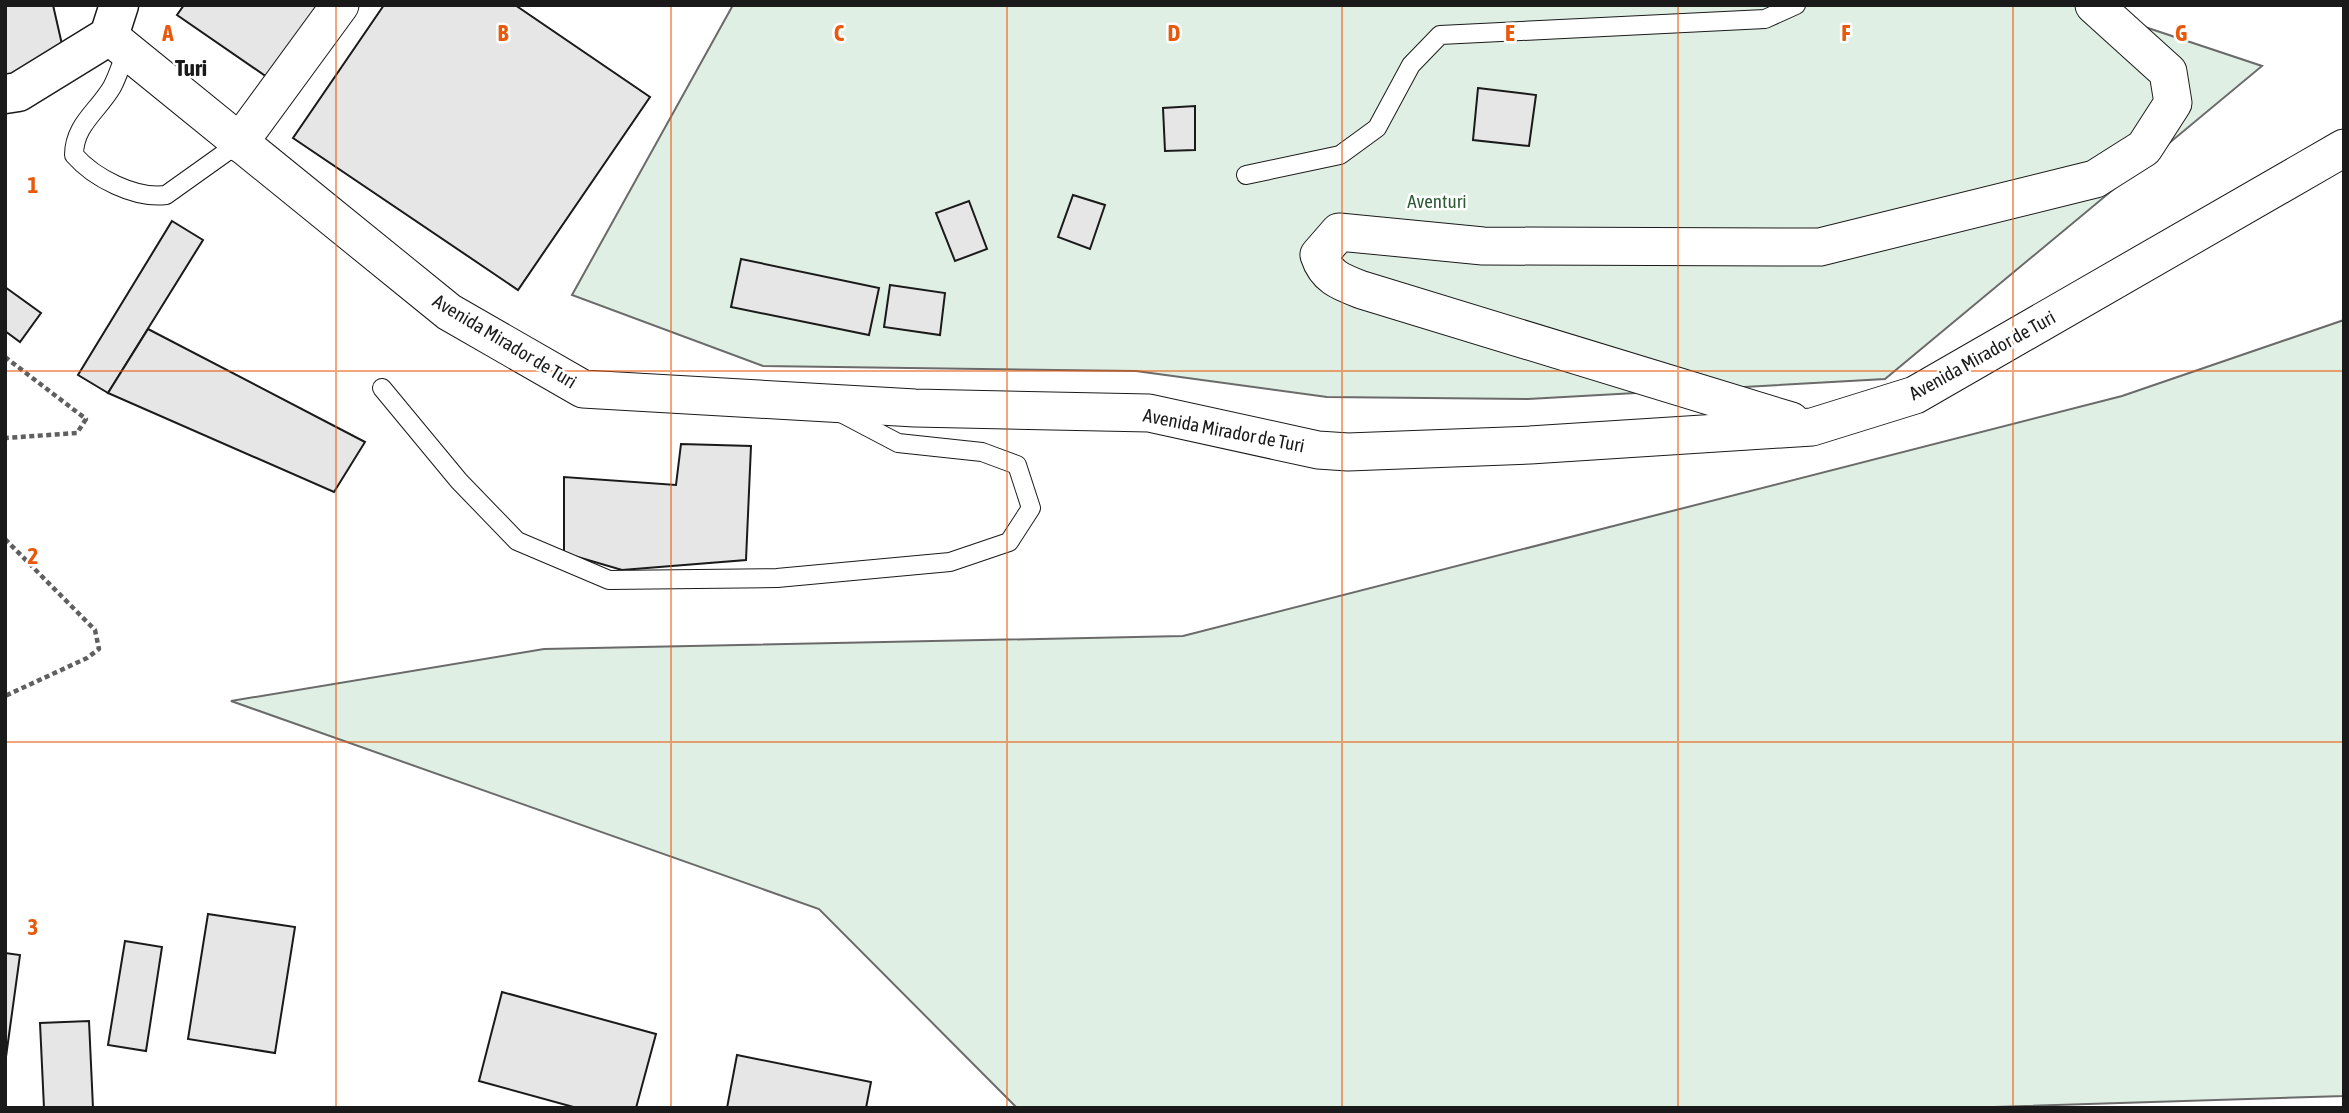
<svg xmlns="http://www.w3.org/2000/svg" width="2349" height="1113" font-family="'Asap Condensed',sans-serif">
<rect width="100%" height="100%" fill="#fff"/>
<g fill="#e0efe3" stroke="#6a6a6a" stroke-width="2">
<path d="M733,5H2079L2262,66L1885,379L1528,399L1327,397L1136,371L763,366L572,295Z"/>
<path d="M2344,320V1096L1961,1108H1017L819,909L231,701L544,649L1183,636L2122,396Z"/>
</g>
<g fill="#e6e6e6" stroke="#1a1a1a" stroke-width="2">
<path d="M5,5H53L66,62L5,76Z"/>
<path d="M184,5H318L267,77L177,15Z"/>
<path d="M384,5H515L650,97L518,290L293,138Z"/>
<path d="M1478,88L1536,95L1529,146L1473,140Z"/>
<path d="M1195,106V150L1165,151L1163,108Z"/>
<path d="M1073,195L1105,205L1090,249L1058,237Z"/>
<path d="M969,201L987,249L955,261L936,213Z"/>
<path d="M172,221L203,240L108,393L78,375Z"/>
<path d="M741,259L879,288L869,335L731,307Z"/>
<path d="M890,285L945,293L940,335L884,327Z"/>
<path d="M5,287L41,313L20,342L5,331Z"/>
<path d="M148,329L365,442L334,492L108,393Z"/>
<path d="M681,444L751,446L746,560L622,570L564,553V477L676,485Z"/>
<path d="M208,914L295,927L275,1053L188,1039Z"/>
<path d="M125,941L162,947L146,1051L108,1045Z"/>
<path d="M5,953L20,955L5,1064Z"/>
<path d="M502,992L656,1034L636,1108H577L479,1081Z"/>
<path d="M89,1021L93,1108H44L40,1023Z"/>
<path d="M737,1055L871,1082L866,1108H727Z"/>
</g>
<g fill="none" stroke-linecap="round" stroke-linejoin="round">
<g stroke="#1a1a1a" stroke-width="20">
<g id="lane">
<path d="M127,50C122,62 118,76 112,87C98,111 74,125 74,155C94,178 135,199 166,195L239,143"/>
<path d="M1246,175L1340,155L1377,128L1411,65L1440,35L1765,19L1796,5"/>
<path d="M382,388L459,481L517,541L609,580L777,578L950,562L1009,542L1031,508L1017,465L982,452L898,443L841,413"/>
</g>
</g>
<g stroke="#1a1a1a" stroke-width="39">
<g id="street">
<path d="M109,36L449,312L583,389L915,408L1149,413L1318,450L1348,452L1530,445L1812,427L1915,395L2344,148"/>
<path d="M239,143L340,5"/>
<path d="M1791,421L1362,290C1341,282 1326,277 1319,255L1339,232L1483,246L1820,247L2095,179L2144,148L2173,103L2168,72L2094,5"/>
</g>
</g>
<g stroke="#1a1a1a" stroke-width="41">
<path id="secondary" d="M5,94L18,92L109,36L119,5"/>
</g>
<g stroke="#5f5f5f" stroke-width="4.5" stroke-dasharray="5 3.5" stroke-linecap="butt">
<path d="M5,357L86,419L77,433L5,438"/>
<path d="M5,539L95,630L99,649L87,658L5,696"/>
</g>
<use href="#lane" stroke="#fff" stroke-width="18"/>
<use href="#street" stroke="#fff" stroke-width="37"/>
<use href="#secondary" stroke="#fff" stroke-width="38"/>
</g>
<path fill="none" stroke="#e8590c" stroke-width="2" stroke-opacity="0.55" d="M336,5V1108M671,5V1108M1007,5V1108M1342,5V1108M1678,5V1108M2013,5V1108M5,371H2344M5,742H2344"/>
<g text-anchor="middle" dominant-baseline="central" stroke-width="5" stroke-linejoin="round" paint-order="stroke">
<g font-size="19" fill="#2b5a34" stroke="#fff">
<text x="1437" y="201">Aventuri</text>
</g>
<g font-size="19" fill="#1a1a1a" stroke="#fff">
<text transform="translate(505 341) rotate(31)">Avenida Mirador de Turi</text>
<text transform="translate(1982 355) rotate(-29)">Avenida Mirador de Turi</text>
<text transform="translate(1224 430) rotate(11)">Avenida Mirador de Turi</text>
</g>
<g font-size="23" font-weight="bold" fill="#1a1a1a" stroke="#fff">
<text x="191" y="68">Turi</text>
</g>
</g>
<g font-size="23" text-anchor="middle" font-weight="bold" fill="#e8590c" stroke="#fff" stroke-width="5" stroke-linejoin="round" paint-order="stroke">
<text x="168" y="41">A</text>
<text x="503" y="41">B</text>
<text x="839" y="41">C</text>
<text x="1174" y="41">D</text>
<text x="1510" y="41">E</text>
<text x="1846" y="41">F</text>
<text x="2181" y="41">G</text>
<text x="33" y="193">1</text>
<text x="33" y="564">2</text>
<text x="33" y="935">3</text>
</g>
<rect width="2349" height="1113" fill="none" stroke="#1a1a1a" stroke-width="14"/>
</svg>
